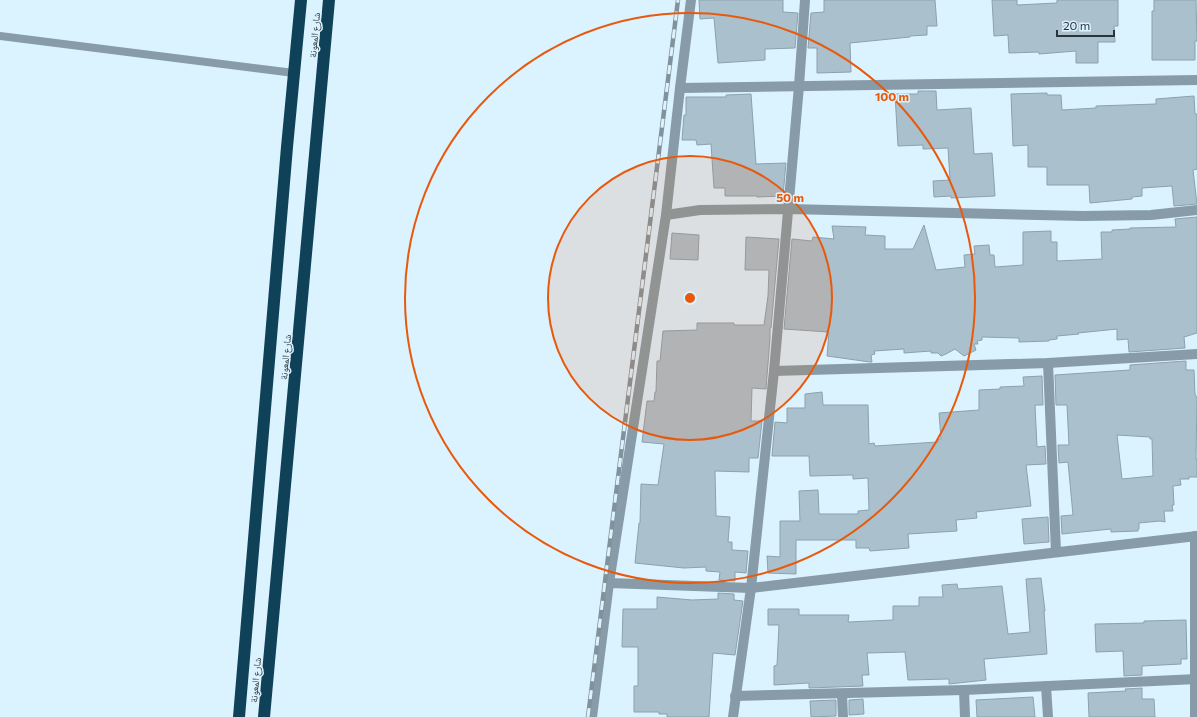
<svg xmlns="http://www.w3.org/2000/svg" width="1197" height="717" font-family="Commissioner,'Noto Naskh Arabic',sans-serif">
<rect width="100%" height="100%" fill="#dbf2ff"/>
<g fill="#aac0cc" stroke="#8ca1ae" fill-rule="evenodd">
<path d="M699,0H783V12L798,13L795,48L765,49V60L718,63L714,18L700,19Z"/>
<path d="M824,0H935L937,26H927V35L910,36V37L850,43L851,72L817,73V48H808L811,13L824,12Z"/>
<path d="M992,0H1017V5L1057,3V0H1118V26H1114L1115,42H1098V63H1076V51L1039,54V52L1009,53L1008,35L994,36Z"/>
<path d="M1154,0H1196L1197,41H1195V60H1152V11H1154Z"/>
<path d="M918,91H936L937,110L971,108L974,154L992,153L995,196L951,198V196L934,197L933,181L950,180L948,148L923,149V145L898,146L895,94H918Z"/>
<path d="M1047,93V95H1061L1062,110L1096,108V106L1156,104V99L1194,96L1195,114H1197V169L1193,170L1197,204L1174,206L1172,186L1142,188V196L1132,197V199L1090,203L1089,185H1047V167H1028V145L1013,146L1011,94Z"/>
<path d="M751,94L756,164L786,163L783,196L757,197V196H725V188H714L711,144L697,145L696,140H682L684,115H686V97H726V95Z"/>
<path d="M1197,217V333L1184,337L1185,348L1129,352L1128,339L1117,340V329L1078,333L1079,334L1057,336V339L1049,340V341L1019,342V338L982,337V340L977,341L978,344H974L976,350L964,356L955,349L946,354L941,356L938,353H931V351L904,353V349L874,351L875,354L871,355L872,362H870L827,356L829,332L784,329L792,239L812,241L813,237L834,239L832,226L866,227L865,235L885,236V249H913L924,225L936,270L965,267L964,255L975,254L974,246L989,245L990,255H994L995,267L1023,265V232L1051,231V242H1057V261L1102,259L1101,232H1112V230L1130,229V228L1176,227L1175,219Z"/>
<path d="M672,233L699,235L698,260L670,259Z"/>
<path d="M746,237L779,239L771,328H770V338L766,389L752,388L751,421H762L758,458H749V472L715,471L716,516L730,517L728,542H732V550L748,551L746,573L735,572V581L719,580L720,572L706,571V567L684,568L635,563L639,523H640L641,484L658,485L664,444L642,442L647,401H654L655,392H656L657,361H660L663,331L697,330V323H734V325H764L768,296L769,270H745Z"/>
<path d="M1186,361V370H1194L1195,394L1197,398L1196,459H1197V477H1189V479H1180L1181,485L1173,486L1174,505H1172L1173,511H1164L1165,522L1160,521L1139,523V529H1138V531L1111,532V529L1062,534L1061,516L1073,515L1068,462L1059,463L1058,445H1069L1067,405H1056L1055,375L1130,370V365ZM1117,435L1150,437V439H1152L1153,476L1122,479Z"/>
<path d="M1042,376L1043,405H1035L1037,447L1045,446L1046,464L1026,465L1031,506L976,512L977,518L956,520L957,531L908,534L909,548L870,551L869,548H856V540H796V574L768,573L767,556L780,557V521H800L799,491L818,490L819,514H858V511L869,510L868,478L853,479V475L810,476L809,456H772L775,422L787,423V408H805V394L822,392L823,405H868L869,444L874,443L875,446L938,442V439H941L939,413L979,410V390L1000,389V387L1024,386L1023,377Z"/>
<path d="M1048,517L1049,542L1024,544L1022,519Z"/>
<path d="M1041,578L1045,611H1044L1047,654L984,659L986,680L949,684V679L908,680L905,652L867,653L869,675H862L863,686L809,688V683L774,685V666L777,665L779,625H768V609H799V615H849L848,622L893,620V606H919V597H943L942,585L957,584L958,589L1002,586L1008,634L1030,632L1026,579Z"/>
<path d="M718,593L734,594V600L743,601L735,655L713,653L709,717H667V714H659V712H634V686H638V647H622L623,609H657V597L692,600L718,599Z"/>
<path d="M1186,620L1187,659H1181V664L1142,666V675L1124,676L1123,651L1096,652L1095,624L1144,623V621Z"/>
<path d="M1142,688V699H1154L1155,717H1089L1088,693L1126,691L1125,689Z"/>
<path d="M1033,697L1035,717H977L976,700Z"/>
<path d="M863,699L864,714L849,715V700Z"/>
<path d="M836,700V716L811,717L810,701Z"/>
</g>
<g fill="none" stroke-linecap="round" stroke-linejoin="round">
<path stroke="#879ca8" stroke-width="8" d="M0,36L294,73"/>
<g stroke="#879ca8" stroke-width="10">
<path d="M680,88L1197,80"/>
<path d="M666,215L700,210L789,209L1083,216L1151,215L1197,210"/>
<path d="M1048,363L1056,552"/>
<path d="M774,371L1048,363L1197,354"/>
<path d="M609,583L751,588L1197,536"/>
<path d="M1046,686L1048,717"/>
<path d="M964,690L965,717"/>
<path d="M842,694L843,717"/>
<path d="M735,696L964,690L1197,679"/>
<path d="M592,717L609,583L666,215L680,88L691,0"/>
<path d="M733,717L751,588L774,371L799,86L805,0"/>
<path d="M1195,717V536"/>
</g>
<g stroke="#0f4159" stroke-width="12">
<path d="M239,717L287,147L301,0"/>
<path d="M264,717L329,0"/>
</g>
<g stroke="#82929b" stroke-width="4.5">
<path id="rail" d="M588,717L678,0"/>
</g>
<use href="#rail" stroke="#dbf2ff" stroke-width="3" stroke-dasharray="9" stroke-linecap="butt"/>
</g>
<circle cx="690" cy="298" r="142" fill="#e8590c" fill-opacity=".12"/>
<g fill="none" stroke="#e8590c" stroke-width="2">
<circle cx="690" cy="298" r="142"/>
<circle cx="690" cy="298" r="285"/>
</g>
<g text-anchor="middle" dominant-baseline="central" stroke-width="3" stroke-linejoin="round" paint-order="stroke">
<g font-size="10" fill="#2b3439" stroke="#dbf2ff">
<text transform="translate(314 35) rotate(-85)">شارع المعونة</text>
<text transform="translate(285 357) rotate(-85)">شارع المعونة</text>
<text transform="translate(255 680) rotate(-85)">شارع المعونة</text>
</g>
</g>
<circle cx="690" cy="298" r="6" fill="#e8590c" stroke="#dbf2ff" stroke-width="2"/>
<g font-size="12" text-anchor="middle" font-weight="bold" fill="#e8590c" stroke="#dbf2ff" stroke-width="3" stroke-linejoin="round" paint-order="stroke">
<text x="892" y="101">100 m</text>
<text x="790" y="202">50 m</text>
</g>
<path d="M1057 30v6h57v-6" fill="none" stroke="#2b3439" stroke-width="2"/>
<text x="1063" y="30" font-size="12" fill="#2b3439" stroke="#dbf2ff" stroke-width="3" paint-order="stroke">20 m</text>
</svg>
